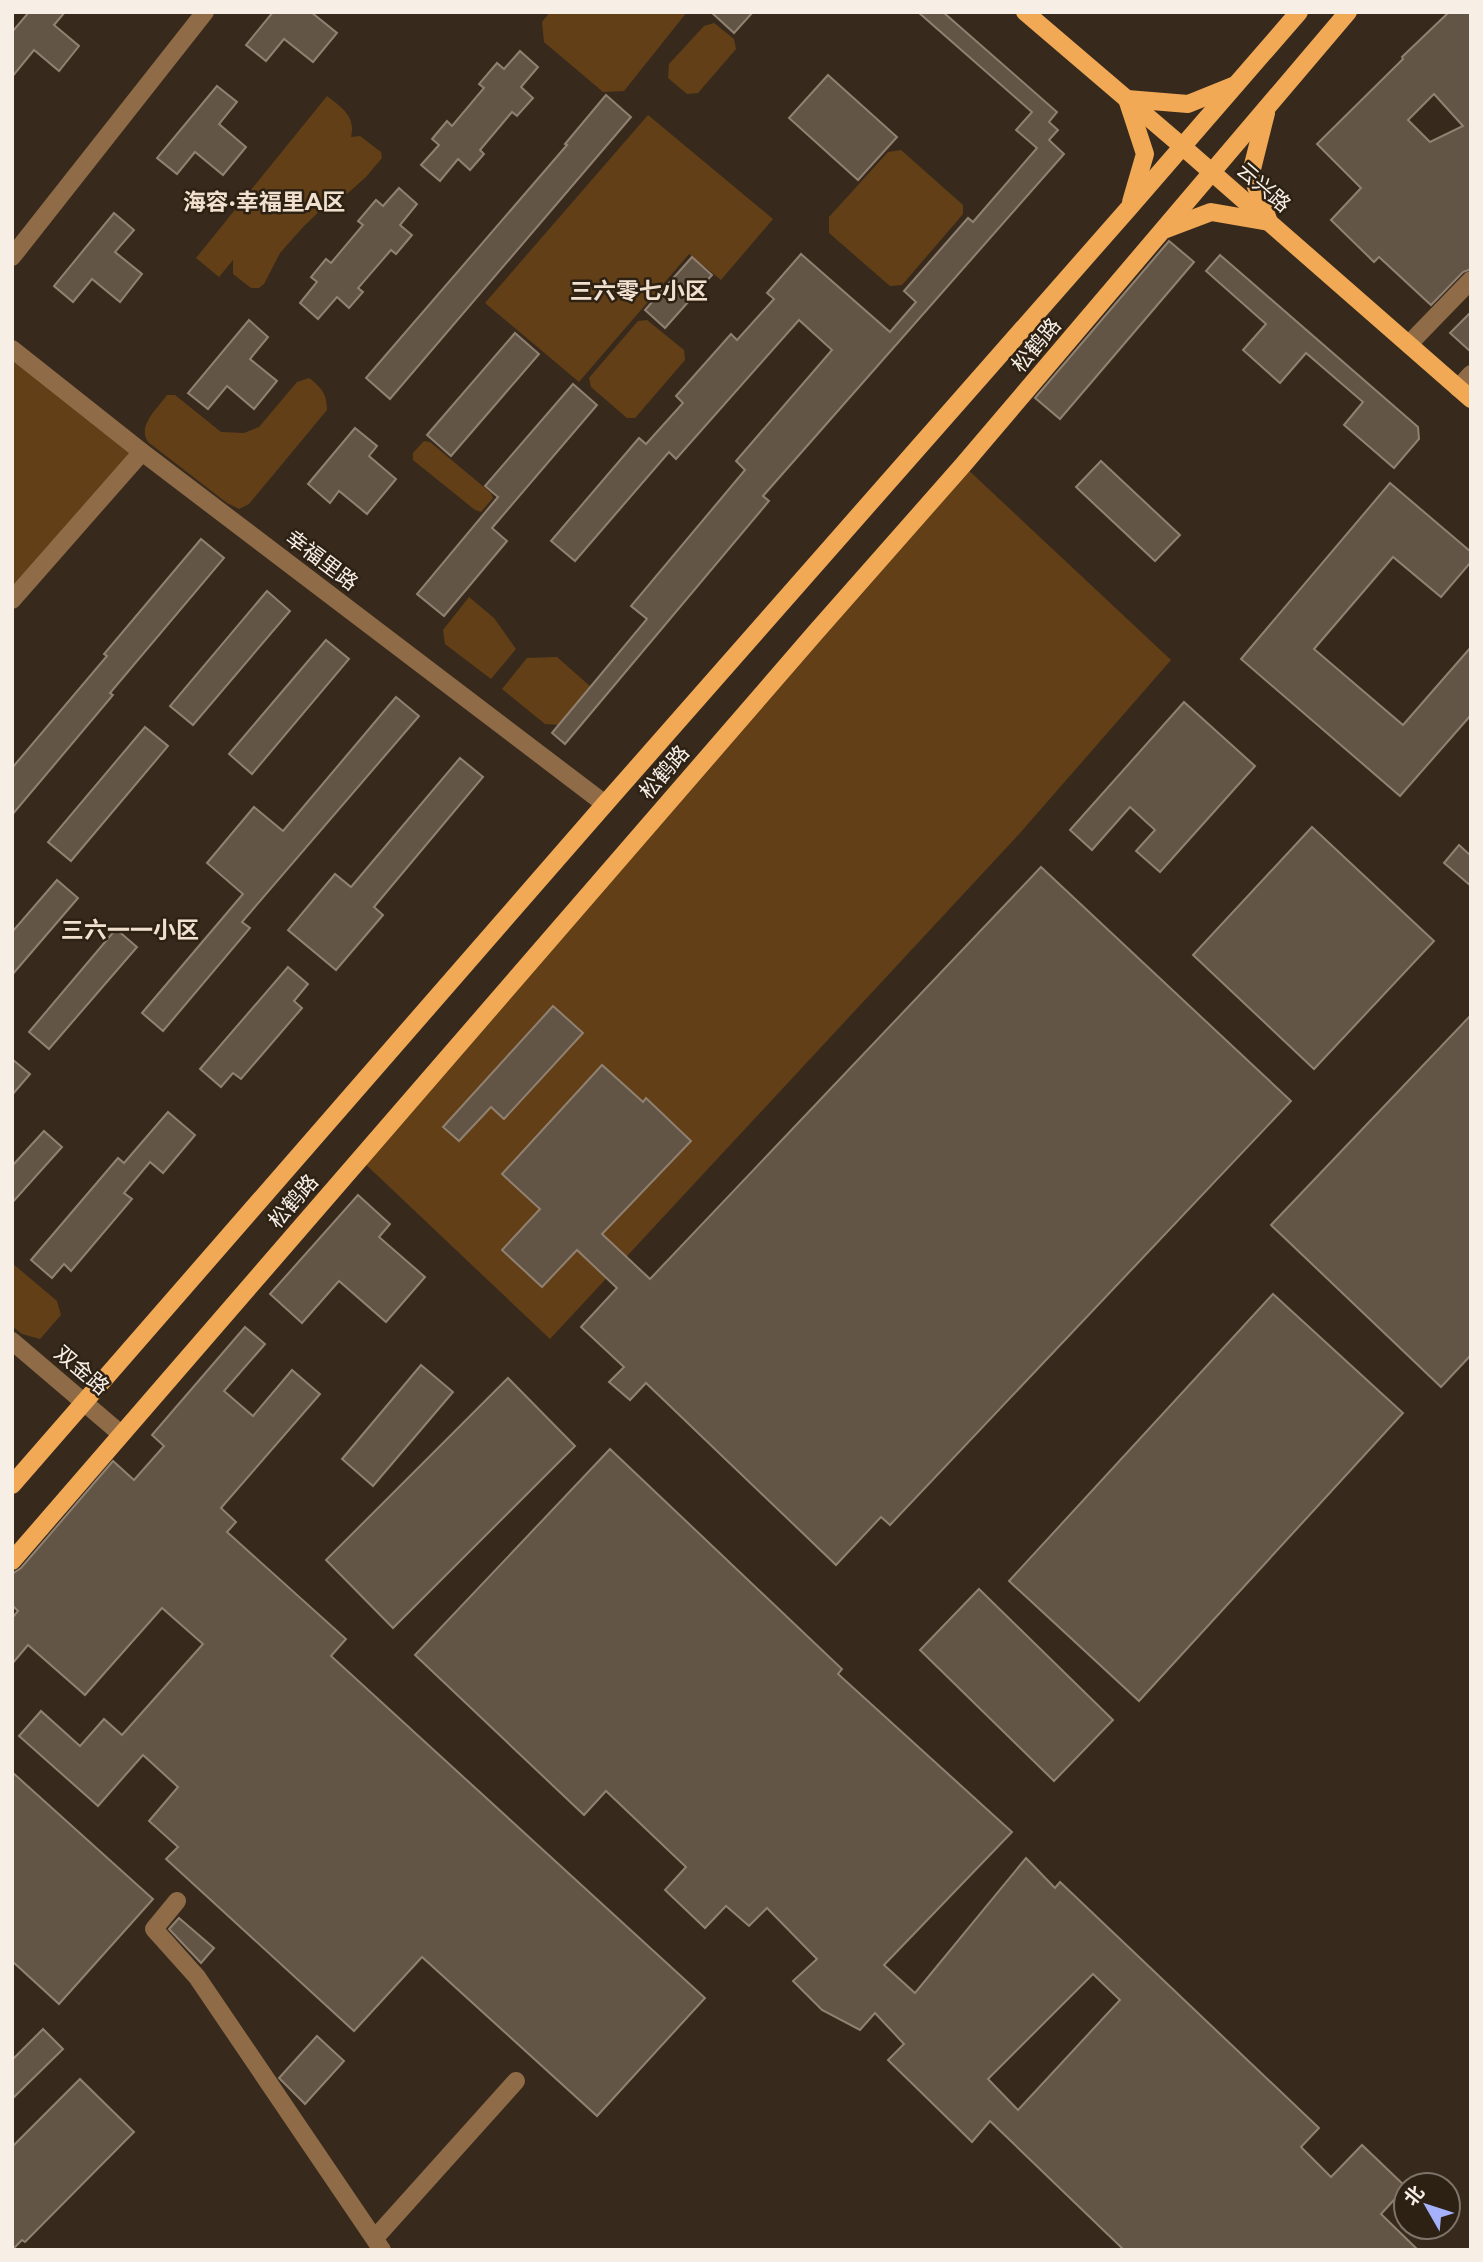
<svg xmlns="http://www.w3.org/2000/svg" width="1483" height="2262" font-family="Montserrat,'Noto Sans SC',sans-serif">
<rect width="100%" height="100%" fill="#372a1d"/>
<g fill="#623f16">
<path d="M550,12H687L624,91L603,92L544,42L542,22Z"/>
<path d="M714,23L734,39L736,49L698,93L687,94L668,78L669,64L704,26Z"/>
<path d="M327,96C342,108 356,116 351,137L360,136L381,152L382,158L366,177L348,193L323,208L304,226L280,253L264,284L259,288H251L233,274V260L219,277L196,258Z"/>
<path d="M648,115L773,219L721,280L689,254L579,382L485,303Z"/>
<path d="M901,150L963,205V214L902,285L890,286L829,233V217L888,152Z"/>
<path d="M647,320L684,350L685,360L635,418H627L591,387L589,378L638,321Z"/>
<path d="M12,349L142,452L12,600Z"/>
<path d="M309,378C322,388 327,394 327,410L249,504L239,509L227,503L148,442C137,426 157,409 167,395H175L221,432L244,433L259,427L297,382Z"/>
<path d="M424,441L430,442L491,493L493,498L481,512L475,510L413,460V453Z"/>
<path d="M963,465L1171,660L1020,833L550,1339L360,1159Z"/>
<path d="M469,597L494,618L516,649L491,679L445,644L443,630Z"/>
<path d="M557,657L591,687L559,725L545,724L502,689L527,658Z"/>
<path d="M12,1263L57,1301L61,1315L40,1339L22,1334L12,1326Z"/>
</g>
<g fill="#635546" stroke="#908171" stroke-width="2" fill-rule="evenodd">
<path d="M29,12H65L54,25L79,46L59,71L34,50L12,77V32Z"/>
<path d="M273,12H311L337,33L313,62L284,39L266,61L246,45Z"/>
<path d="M711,12H753L734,33Z"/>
<path d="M918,12H943L1057,112L1049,122L1058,130L1049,140L1064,154L763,496L769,501L565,744L552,733L647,619L631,606L745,470L736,461L832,350L799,320L676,459L669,452L575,561L551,541L639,438L646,444L683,403L676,396L731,334L737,340L774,299L767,293L801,254L890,332L916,302L904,291L968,218L973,222L1037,148L1016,130L1032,112Z"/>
<path d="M1449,12H1471V269L1463,272L1431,305L1379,257L1374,262L1331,220L1361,188L1317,144L1403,59L1402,57ZM1434,94L1463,126L1430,142L1408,120Z"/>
<path d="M520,51L538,67L521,87L533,98L517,116L512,112L480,150L484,154L470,170L458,159L440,181L421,165L439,145L432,139L447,121L452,126L484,88L479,84L497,63L504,69Z"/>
<path d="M828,75L897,137L858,180L789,118Z"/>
<path d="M217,86L237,102L219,124L246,147L223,175L195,152L177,174L157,158Z"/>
<path d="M606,95L631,117L390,399L366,378L567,145L565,144Z"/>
<path d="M399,188L417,204L400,225L412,235L396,254L391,250L358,288L363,292L349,308L337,297L318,319L300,303L317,282L311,277L326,259L331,263L363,225L358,221L376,200L383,206Z"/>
<path d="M114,213L134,230L115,252L142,274L120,302L92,279L73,302L54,286Z"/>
<path d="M1169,241L1194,262L1060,419L1035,398Z"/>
<path d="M1220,255L1418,427L1419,439L1394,468L1344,425L1363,402L1306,353L1280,383L1243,350L1266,324L1206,271Z"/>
<path d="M692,257L712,275L665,328L645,310Z"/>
<path d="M1471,312V352L1450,333Z"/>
<path d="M249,320L268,337L250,359L277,381L254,409L227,386L208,409L188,393Z"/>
<path d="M515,333L539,354L451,456L427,435Z"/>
<path d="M573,384L597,405L492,528L507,541L444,616L417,594L498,497L485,486Z"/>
<path d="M355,428L377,446L369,456L396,479L367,514L339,491L330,503L308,484Z"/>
<path d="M1101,461L1180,535L1155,561L1076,487Z"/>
<path d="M1390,483L1471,552V562L1441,597L1393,557L1314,649L1403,725L1471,647V715L1400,796L1241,659Z"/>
<path d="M201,539L224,558L110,693L113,695L12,815V768L107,656L104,654Z"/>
<path d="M267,591L290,611L193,725L170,706Z"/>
<path d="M326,640L349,659L252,774L229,754Z"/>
<path d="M396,697L419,716L242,922L250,928L163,1031L142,1013L243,894L207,863L254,807L283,831Z"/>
<path d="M1184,702L1255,766L1160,872L1136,851L1155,830L1130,807L1092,850L1070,830Z"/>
<path d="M145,727L168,746L71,861L48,842Z"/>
<path d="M460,758L483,777L374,907L383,915L336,970L288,930L335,874L351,887Z"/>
<path d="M1312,827L1434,941L1314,1069L1193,955Z"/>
<path d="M1459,845L1471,856V886L1444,863Z"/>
<path d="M1041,867L1291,1101L890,1525L881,1517L836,1565L646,1383L630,1400L609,1382L624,1367L581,1327L617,1288L577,1250L542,1287L502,1250L540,1209L502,1174L602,1065L643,1102L646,1098L691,1141L602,1234L650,1279Z"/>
<path d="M57,880L78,898L12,975V932Z"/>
<path d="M116,929L137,947L49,1049L29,1032Z"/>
<path d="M288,967L308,984L294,1001L302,1008L241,1079L233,1073L221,1087L200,1069Z"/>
<path d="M553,1006L583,1033L504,1119L491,1107L459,1141L443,1127Z"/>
<path d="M1471,1015V1355L1441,1387L1271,1225Z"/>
<path d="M12,1059L30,1074L12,1095Z"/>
<path d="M168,1112L195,1135L163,1173L150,1162L124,1193L132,1199L71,1271L64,1264L52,1278L31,1260L118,1158L124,1163Z"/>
<path d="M44,1131L62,1147L12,1203V1166Z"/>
<path d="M358,1195L390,1224L379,1237L425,1277L386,1322L339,1281L302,1323L270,1294Z"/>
<path d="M1273,1294L1403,1413L1139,1701L1009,1581Z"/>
<path d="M245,1327L265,1344L224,1391L253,1416L292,1370L320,1394L221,1508L236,1522L227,1532L346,1639L331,1656L705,1998L597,2116L422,1957L354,2031L166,1859L178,1847L149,1821L178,1787L143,1755L98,1806L19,1736L41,1711L80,1746L104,1719L122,1735L203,1644L162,1608L85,1695L28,1645L12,1664V1618L18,1611L12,1605V1574L21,1568L113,1461L134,1480L164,1446L152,1435Z"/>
<path d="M421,1365L453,1392L373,1486L342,1459Z"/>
<path d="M508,1378L575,1446L393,1628L326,1560Z"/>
<path d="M610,1449L842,1669L838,1674L1012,1832L884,1965L915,1993L1026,1858L1055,1888L1060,1882L1319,2128L1301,2147L1331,2177L1362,2145L1406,2187L1381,2214L1418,2250H1124L990,2121L972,2142L888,2060L904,2044L875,2013L860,2030L822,2010L793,1981L817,1959L767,1908L749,1926L726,1906L705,1928L665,1890L686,1867L606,1791L584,1815L415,1655ZM1093,1974L1120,2000L1018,2110L988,2079Z"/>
<path d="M979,1589L1113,1720L1054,1781L920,1650Z"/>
<path d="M12,1772L153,1899L59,2004L12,1961Z"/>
<path d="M179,1918L214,1948L201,1963L169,1929Z"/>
<path d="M43,2029L63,2049L12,2099V2060Z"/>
<path d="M317,2036L344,2061L305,2104L279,2078Z"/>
<path d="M80,2079L134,2132L25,2242L22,2240L12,2250V2147Z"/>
</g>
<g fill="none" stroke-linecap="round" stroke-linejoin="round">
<g stroke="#8f6c47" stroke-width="18">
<path d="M12,257L205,12"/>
<path d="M1409,344L1471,280"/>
<path d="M12,349L142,452L605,804"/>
<path d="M1458,388L1471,374"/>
<path d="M12,600L142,452"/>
<path d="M12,1341L121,1434"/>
<path d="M177,1901L154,1929L197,1977L382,2250"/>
<path d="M375,2238L516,2081"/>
</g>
<g stroke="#f1a956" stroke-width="18">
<path d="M1025,12L1183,147L1471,399"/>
<path d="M1131,202L1145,154L1127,99L1188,104L1235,85"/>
<path d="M1166,229L1211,212L1269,222L1251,173L1266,113"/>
<path d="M12,1485L605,804L1129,208L1299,12"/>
<path d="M12,1561L815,633L963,465L1348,12"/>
</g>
</g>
<g text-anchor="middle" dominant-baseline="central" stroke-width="5" stroke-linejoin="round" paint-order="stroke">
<g font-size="21" fill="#f7efe6" stroke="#2d2114">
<text transform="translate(1264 187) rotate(41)">云兴路</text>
<text transform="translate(1036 345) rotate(-50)">松鹤路</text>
<text transform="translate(322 560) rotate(37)">幸福里路</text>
<text transform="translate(664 772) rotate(-49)">松鹤路</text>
<text transform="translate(293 1201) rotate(-49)">松鹤路</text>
<text transform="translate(82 1370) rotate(40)">双金路</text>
</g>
<g font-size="23" font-weight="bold" fill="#f2e0cf" stroke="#2d2114">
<text x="264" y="202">海容·幸福里A区</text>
<text x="639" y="291">三六零七小区</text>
<text x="130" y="930">三六一一小区</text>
</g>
</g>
<rect width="1483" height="2262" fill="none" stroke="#f7efe6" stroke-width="28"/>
<g transform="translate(1427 2206) rotate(309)"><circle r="33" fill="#2d2114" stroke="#7e7368" stroke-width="2"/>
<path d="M0-5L12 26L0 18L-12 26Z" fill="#a6b1fc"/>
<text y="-10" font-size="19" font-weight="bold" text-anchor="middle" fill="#f7efe6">北</text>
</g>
</svg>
